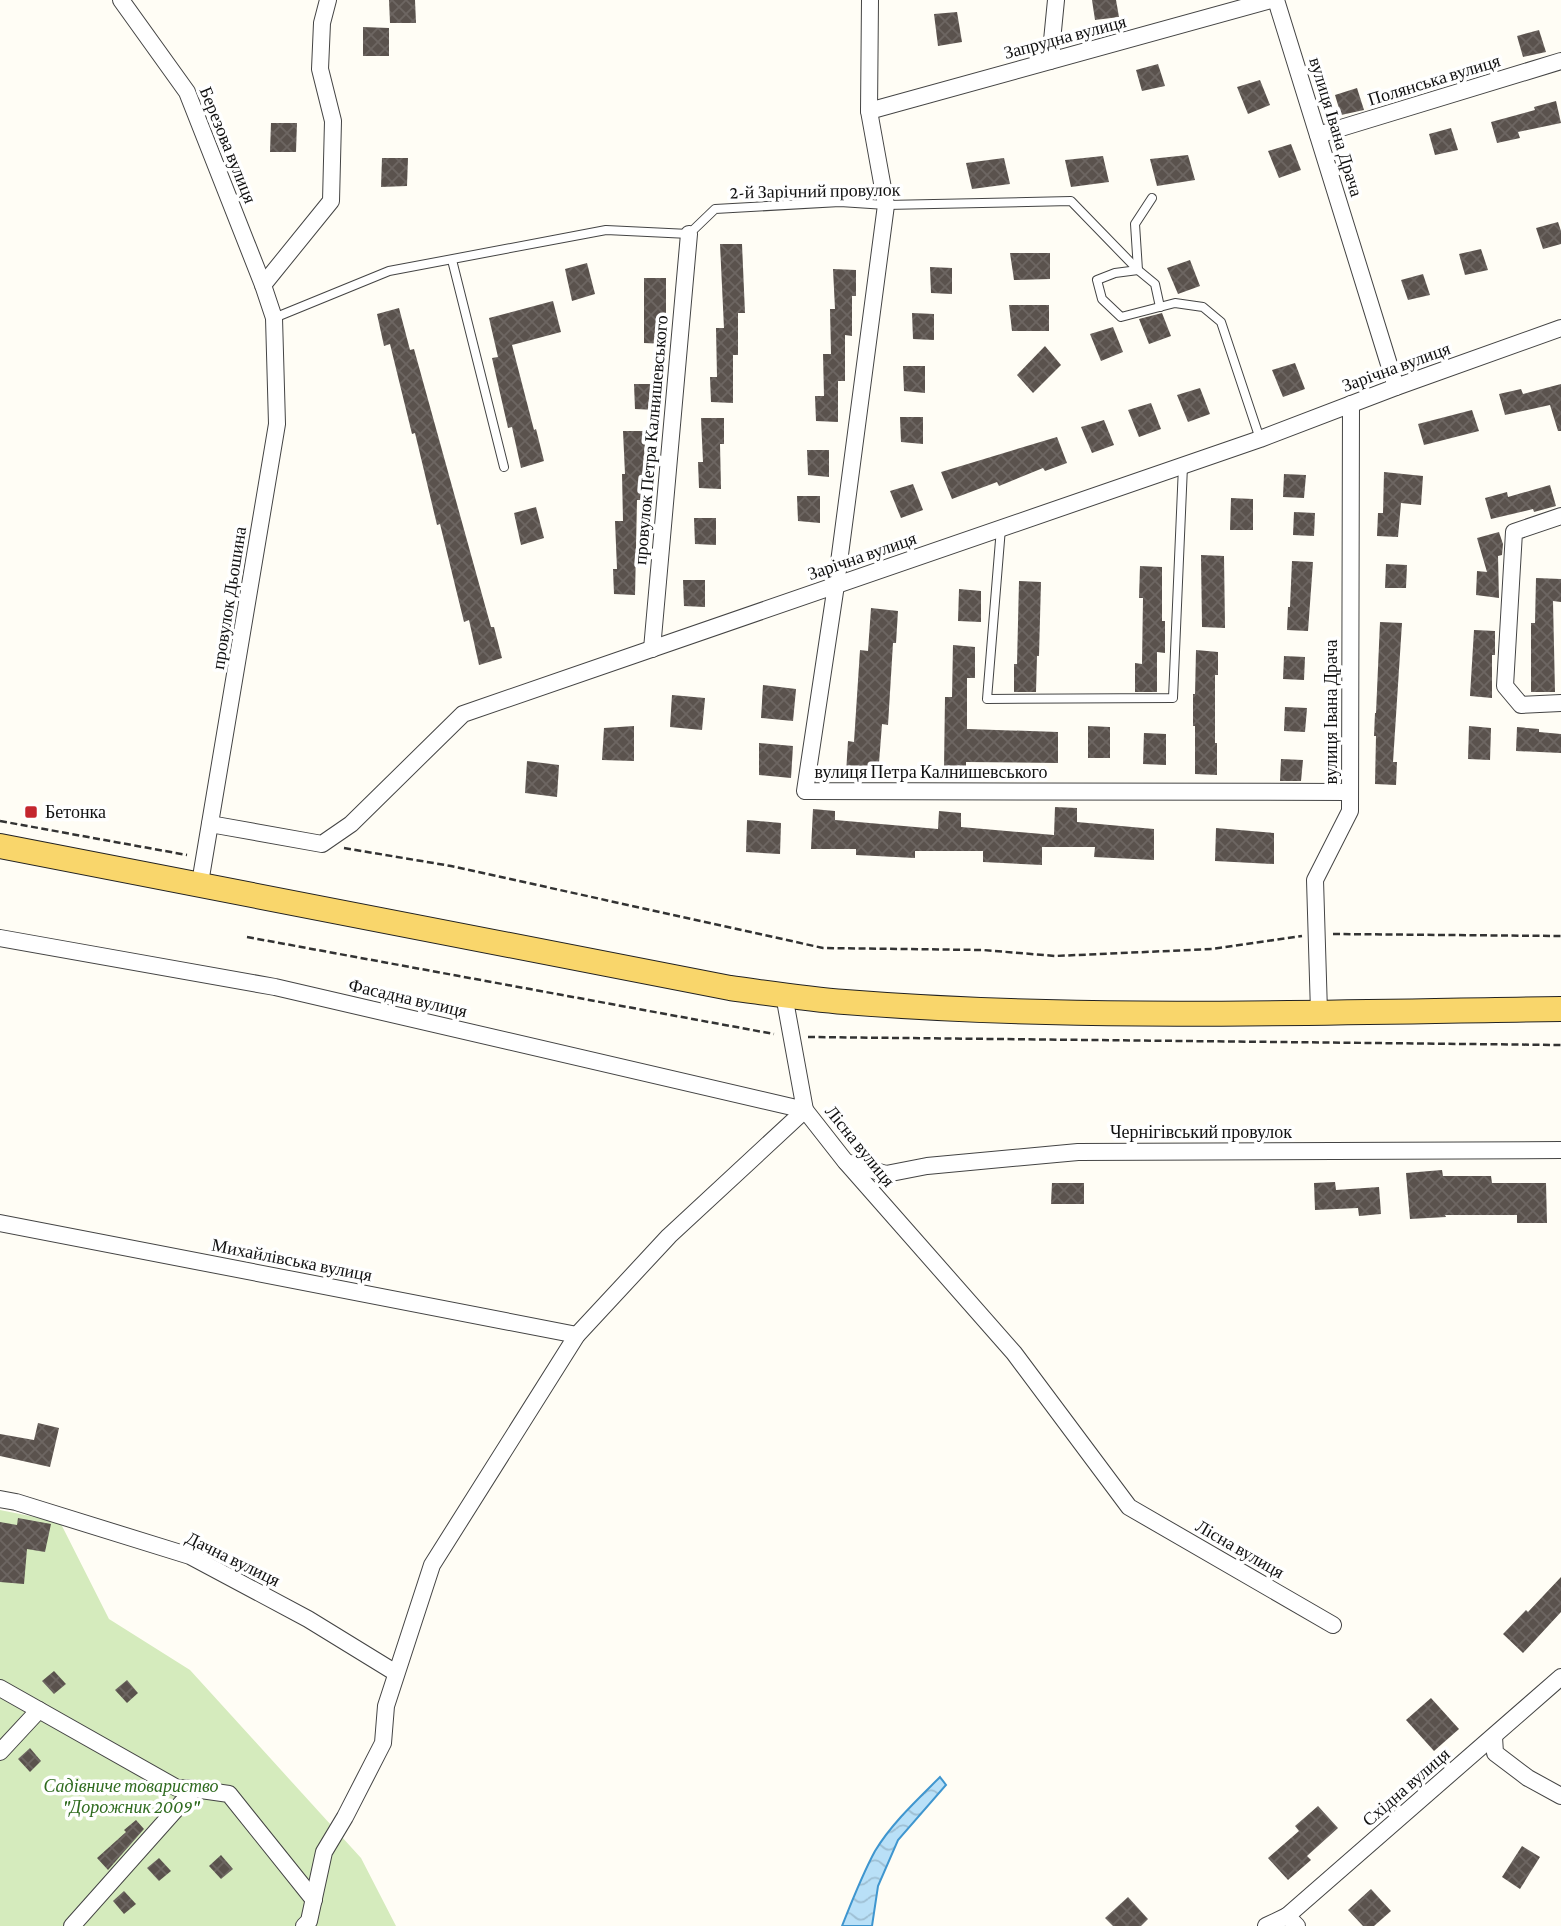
<svg xmlns="http://www.w3.org/2000/svg" width="1561" height="1926" font-family="'Crimson Pro',serif">
<defs>
<pattern id="water-waves" width="16" height="10" patternUnits="userSpaceOnUse" patternTransform="scale(1.75)"><rect width="16" height="10" fill="#b9e0f7"/><path d="M0 5q4-4 8 0t8 0" fill="none" stroke="#9ebfd3"/></pattern>
<pattern id="building-cross-hatch" width="8" height="8" patternUnits="userSpaceOnUse" patternTransform="scale(1.75)"><rect width="8" height="8" fill="#5a524d"/><path d="M0 0l8 8M0 8l8-8" fill="none" stroke="#6d6662"/></pattern>
</defs>
<rect width="100%" height="100%" fill="#fffdf5"/>
<path fill="#d5ebbd" d="M0,1510L60,1522L109,1619L190,1670L361,1858L396,1926H0Z"/>
<path fill="url(#water-waves)" stroke="#3f96cf" stroke-width="2" d="M940,1777L946,1785L898,1840L878,1886L872,1926H842C852,1901 862,1875 875,1851C892,1823 917,1800 940,1777Z"/>
<g fill="url(#building-cross-hatch)">
<path d="M389,0H415L416,23H390Z"/>
<path d="M1092,0H1116L1119,17L1095,20Z"/>
<path d="M957,12L962,42L938,46L934,14Z"/>
<path d="M363,27L389,28V56H363Z"/>
<path d="M1539,30L1546,52L1523,57L1517,36Z"/>
<path d="M1158,64L1165,86L1142,91L1136,70Z"/>
<path d="M1260,80L1270,105L1248,114L1237,87Z"/>
<path d="M1357,88L1364,110L1341,115L1335,95Z"/>
<path d="M1556,101L1561,123L1518,132L1520,138L1497,143L1491,122L1535,110L1534,107Z"/>
<path d="M271,123H297L296,152H270Z"/>
<path d="M1451,128L1458,150L1435,155L1429,134Z"/>
<path d="M1291,144L1301,170L1279,178L1268,151Z"/>
<path d="M1188,155L1195,180L1157,186L1150,159Z"/>
<path d="M1103,156L1109,182L1071,187L1065,160Z"/>
<path d="M382,158H408L407,186L381,187Z"/>
<path d="M1004,158L1010,184L972,189L966,163Z"/>
<path d="M1558,222L1561,231V244L1543,249L1536,228Z"/>
<path d="M720,244H742L745,313H738V355H733V403L711,402L710,377H717L716,328H724Z"/>
<path d="M1481,249L1488,270L1465,275L1459,254Z"/>
<path d="M1010,253H1050V279L1014,280Z"/>
<path d="M1190,260L1200,286L1178,294L1167,268Z"/>
<path d="M587,263L595,294L572,301L565,269Z"/>
<path d="M930,267L952,268V294L931,293Z"/>
<path d="M833,269L856,270V296H852V336L845,335V381H838V422L816,421L815,396H824L823,354H831L830,309H835Z"/>
<path d="M1423,274L1430,295L1408,300L1401,280Z"/>
<path d="M644,278H666V344L644,343Z"/>
<path d="M553,301L561,332L512,345L534,430L536,429L544,461L521,468L512,427L508,428L492,358L498,357L489,318Z"/>
<path d="M1009,305H1049V331H1012Z"/>
<path d="M399,308L410,350L414,349L491,627H494L502,658L479,665L469,620L464,622L440,524L437,525L415,433L412,434L390,344L384,346L377,314Z"/>
<path d="M912,313L934,314V340L913,339Z"/>
<path d="M1162,313L1171,336L1149,344L1139,319Z"/>
<path d="M1113,327L1123,352L1101,361L1090,334Z"/>
<path d="M1045,346L1061,365L1033,393L1017,375Z"/>
<path d="M1295,363L1305,389L1283,397L1272,370Z"/>
<path d="M903,366H925V393L904,391Z"/>
<path d="M634,384H657V410L635,409Z"/>
<path d="M1561,384V431H1558L1550,405L1505,415L1499,394L1521,389L1523,394Z"/>
<path d="M1200,388L1210,414L1188,422L1177,395Z"/>
<path d="M1151,403L1161,429L1139,437L1128,410Z"/>
<path d="M1472,410L1479,431L1424,445L1418,424Z"/>
<path d="M900,417H923V444L901,442Z"/>
<path d="M701,418H724V444H720L721,489L699,488L698,462H703Z"/>
<path d="M1104,420L1114,445L1092,453L1081,427Z"/>
<path d="M623,431H645L644,500H637L635,595L614,594L613,569H617L615,521H623L622,474H625Z"/>
<path d="M1057,437L1067,463L1045,471L1043,468L999,486L997,482L952,499L941,472Z"/>
<path d="M807,450H829V477L808,475Z"/>
<path d="M1384,472L1423,476L1421,505L1401,503L1398,537L1377,536L1378,513H1383Z"/>
<path d="M1284,474L1306,475L1304,498L1283,497Z"/>
<path d="M913,484L923,510L901,518L890,491Z"/>
<path d="M1550,485L1556,506L1534,512L1533,509L1491,519L1485,498L1507,492L1508,497Z"/>
<path d="M797,496H820V523L798,521Z"/>
<path d="M1231,498L1253,499V530H1230Z"/>
<path d="M536,507L544,538L521,545L514,513Z"/>
<path d="M1294,512L1315,513L1314,536L1293,535Z"/>
<path d="M694,518H716V545L695,544Z"/>
<path d="M1499,532L1503,544L1502,555L1498,556L1499,598L1476,595L1477,571L1487,572L1477,538Z"/>
<path d="M1201,555L1224,556L1225,628L1202,627Z"/>
<path d="M1292,561L1313,562L1308,631L1287,630L1288,607H1290Z"/>
<path d="M1386,564L1407,565L1406,588H1385Z"/>
<path d="M1140,566L1162,567V621H1165V653L1157,652V692H1135V663L1142,664L1143,598H1139Z"/>
<path d="M1536,578L1561,579V602L1553,601L1555,692H1531V623H1535Z"/>
<path d="M683,580H705V607L684,606Z"/>
<path d="M1019,581L1041,582L1039,656H1037L1036,692H1014V664H1017Z"/>
<path d="M959,589L981,591V622L958,621Z"/>
<path d="M871,608L898,611L896,643H893L888,725L882,724L878,776L846,773L848,741L854,742L860,650L868,651Z"/>
<path d="M1380,622L1402,623L1393,762H1397L1396,785L1375,784L1376,736H1374L1375,713H1376Z"/>
<path d="M1474,630L1495,631V655H1492V698L1470,696Z"/>
<path d="M953,645L975,647V678H967V729L1058,732V763L966,762V769H944L945,697H952Z"/>
<path d="M1196,650L1218,652V675H1215V743H1217V775L1195,774V726H1193V694H1195Z"/>
<path d="M1284,656L1305,657L1304,680L1283,679Z"/>
<path d="M763,685L796,689L793,721L761,718Z"/>
<path d="M672,695L705,698L702,730L670,727Z"/>
<path d="M1285,707L1307,708L1305,732L1284,731Z"/>
<path d="M634,726V761L602,760L604,728Z"/>
<path d="M1088,726L1110,727V758H1088Z"/>
<path d="M1469,726L1491,728L1490,760L1468,759Z"/>
<path d="M1517,727L1539,729V732L1561,734V753L1516,751Z"/>
<path d="M1144,733L1166,734V765L1143,764Z"/>
<path d="M759,743L793,746L791,778L759,775Z"/>
<path d="M1281,759L1303,760L1301,781H1280Z"/>
<path d="M527,761L559,765L557,797L525,793Z"/>
<path d="M1055,807L1077,808V822L1154,829V860L1094,857L1095,847H1042V865L983,862V851H915V858L856,855V849H811L813,809L835,811V820L938,829L939,811L961,813V827L1054,835Z"/>
<path d="M747,820L781,823L780,854L746,852Z"/>
<path d="M1216,828L1274,833V864L1215,861Z"/>
<path d="M1442,1170L1443,1176H1491L1492,1183H1546L1547,1223H1517V1215H1445L1446,1217L1410,1219L1406,1173Z"/>
<path d="M1335,1182L1336,1190L1379,1187L1381,1214L1359,1216L1358,1208L1315,1210L1314,1183Z"/>
<path d="M1052,1183H1084V1204H1051Z"/>
<path d="M38,1423L59,1428L50,1467L0,1456V1434L34,1440Z"/>
<path d="M18,1518L51,1524L45,1552L27,1549L24,1584L0,1582V1522L17,1525Z"/>
<path d="M1561,1577V1612L1523,1653L1503,1634L1526,1610L1528,1612Z"/>
<path d="M54,1671L66,1684L54,1694L42,1681Z"/>
<path d="M127,1680L138,1693L127,1703L115,1690Z"/>
<path d="M1431,1698L1459,1729L1434,1751L1406,1720Z"/>
<path d="M30,1748L41,1761L30,1772L18,1759Z"/>
<path d="M1318,1806L1338,1828L1307,1856L1311,1860L1288,1880L1268,1858L1299,1831L1295,1826Z"/>
<path d="M136,1820L144,1829L108,1870L97,1858L126,1832L124,1830Z"/>
<path d="M1522,1846L1540,1857L1520,1889L1502,1877Z"/>
<path d="M221,1855L233,1869L221,1879L209,1866Z"/>
<path d="M159,1858L171,1871L159,1881L147,1868Z"/>
<path d="M1371,1889L1391,1911L1374,1926H1363L1348,1910Z"/>
<path d="M124,1891L136,1904L124,1914L113,1901Z"/>
<path d="M1128,1897L1148,1919L1141,1926H1113L1105,1918Z"/>
</g>
<g fill="none" stroke-linecap="round" stroke-linejoin="round">
<g stroke="#444" stroke-width="10">
<g id="service">
<path d="M1152,198L1135,224L1138,270L1115,273L1097,280L1102,299L1121,317L1175,303L1203,307L1221,322L1260,439"/>
<path d="M452,260L504,467"/>
<path d="M274,318L389,271L606,230L689,234L715,209L840,202L886,205L1071,201L1138,270L1155,284L1160,307"/>
<path d="M1001,528L987,699L1173,698L1183,466"/>
</g>
</g>
<g stroke="#444" stroke-width="18">
<g id="minor">
<path d="M121,0L187,92L263,285L274,318L277,424L200,883"/>
<path d="M870,0L869,111L886,205L836,585L805,791L1350,792"/>
<path d="M1276,0L1396,387"/>
<path d="M1050,61L1056,0"/>
<path d="M869,111L1271,0"/>
<path d="M1318,135L1561,61"/>
<path d="M263,285L331,201L333,121L320,69L322,23L328,0"/>
<path d="M1561,516L1514,532L1505,686L1521,705L1561,703"/>
<path d="M652,649L689,234"/>
<path d="M210,824L322,844L351,824L463,714L1260,439L1396,387L1561,328"/>
<path d="M0,938L275,987L805,1110L784,995"/>
<path d="M1319,1012L1315,880L1350,811L1351,404"/>
<path d="M846,1162L886,1174L927,1166L1078,1152L1561,1150"/>
<path d="M0,1223L577,1335"/>
<path d="M0,1499L16,1502L190,1556L308,1619L396,1673"/>
<path d="M0,1688L177,1788L194,1789L229,1794L314,1900"/>
<path d="M1494,1737L1495,1753L1528,1778L1561,1796"/>
<path d="M0,1752L39,1710"/>
<path d="M72,1926L194,1789"/>
<path d="M304,1926L309,1921L324,1852L345,1817L383,1743L386,1706L432,1565L577,1335L669,1236L805,1110L845,1161L1014,1353L1129,1507L1333,1625"/>
<path d="M1266,1926L1287,1916"/>
<path d="M1297,1926L1287,1916L1561,1677"/>
</g>
</g>
<g stroke="#222" stroke-width="26">
<path id="primary" d="M0,846L730,988C768,993 807,999 845,1002C1083,1021 1323,1012 1561,1009"/>
</g>
<g stroke="#333" stroke-width="2.5" stroke-dasharray="7 3.5" stroke-linecap="butt">
<path d="M0,821L187,855"/>
<path d="M344,848L451,866L823,948L983,950L1055,956L1212,949L1302,936"/>
<path d="M1333,934L1561,936"/>
<path d="M247,937L774,1034"/>
<path d="M808,1037L1561,1045"/>
</g>
<use href="#service" stroke="#fff" stroke-width="8"/>
<use href="#minor" stroke="#fff" stroke-width="16"/>
<use href="#primary" stroke="#f9d66b" stroke-width="24"/>
</g>
<rect fill="#c4262e" stroke="#fff" stroke-width="2.5" x="24" y="805" width="14" height="14" rx="3.5"/>
<g text-anchor="middle" dominant-baseline="central" stroke-width="7" stroke-linejoin="round" paint-order="stroke">
<g font-size="18" fill="#111" stroke="#fff">
<text transform="translate(1065 37) rotate(-15)">Запрудна вулиця</text>
<text transform="translate(1434 80) rotate(-17)">Полянська вулиця</text>
<text transform="translate(1336 127) rotate(73)">вулиця Івана Драча</text>
<text transform="translate(228 145) rotate(68)">Березова вулиця</text>
<text transform="translate(815 191) rotate(-1)">2-й Зарічний провулок</text>
<text transform="translate(1396 367) rotate(-20)">Зарічна вулиця</text>
<text transform="translate(651 440) rotate(-85)">провулок Петра Калнишевського</text>
<text transform="translate(862 556) rotate(-19)">Зарічна вулиця</text>
<text transform="translate(229 598) rotate(-81)">провулок Дьошина</text>
<text transform="translate(1331 712) rotate(-90)">вулиця Івана Драча</text>
<text x="931" y="772">вулиця Петра Калнишевського</text>
<text transform="translate(408 998) rotate(13)">Фасадна вулиця</text>
<text x="1201" y="1132">Чернігівський провулок</text>
<text transform="translate(860 1146) rotate(51)">Лісна вулиця</text>
<text transform="translate(292 1260) rotate(11)">Михайлівська вулиця</text>
<text transform="translate(1240 1549) rotate(30)">Лісна вулиця</text>
<text transform="translate(233 1559) rotate(26)">Дачна вулиця</text>
<text transform="translate(1406 1787) rotate(-41)">Східна вулиця</text>
</g>
<g font-size="18" fill="#111" stroke="#fff" text-anchor="start">
<text x="45" y="812">Бетонка</text>
</g>
<g font-size="18" font-style="italic" fill="#2f6b1f" stroke="#fff">
<text x="131" y="1786">Садівниче товариство<tspan x="131" dy="21">"Дорожник 2009"</tspan></text>
</g>
</g>
</svg>
